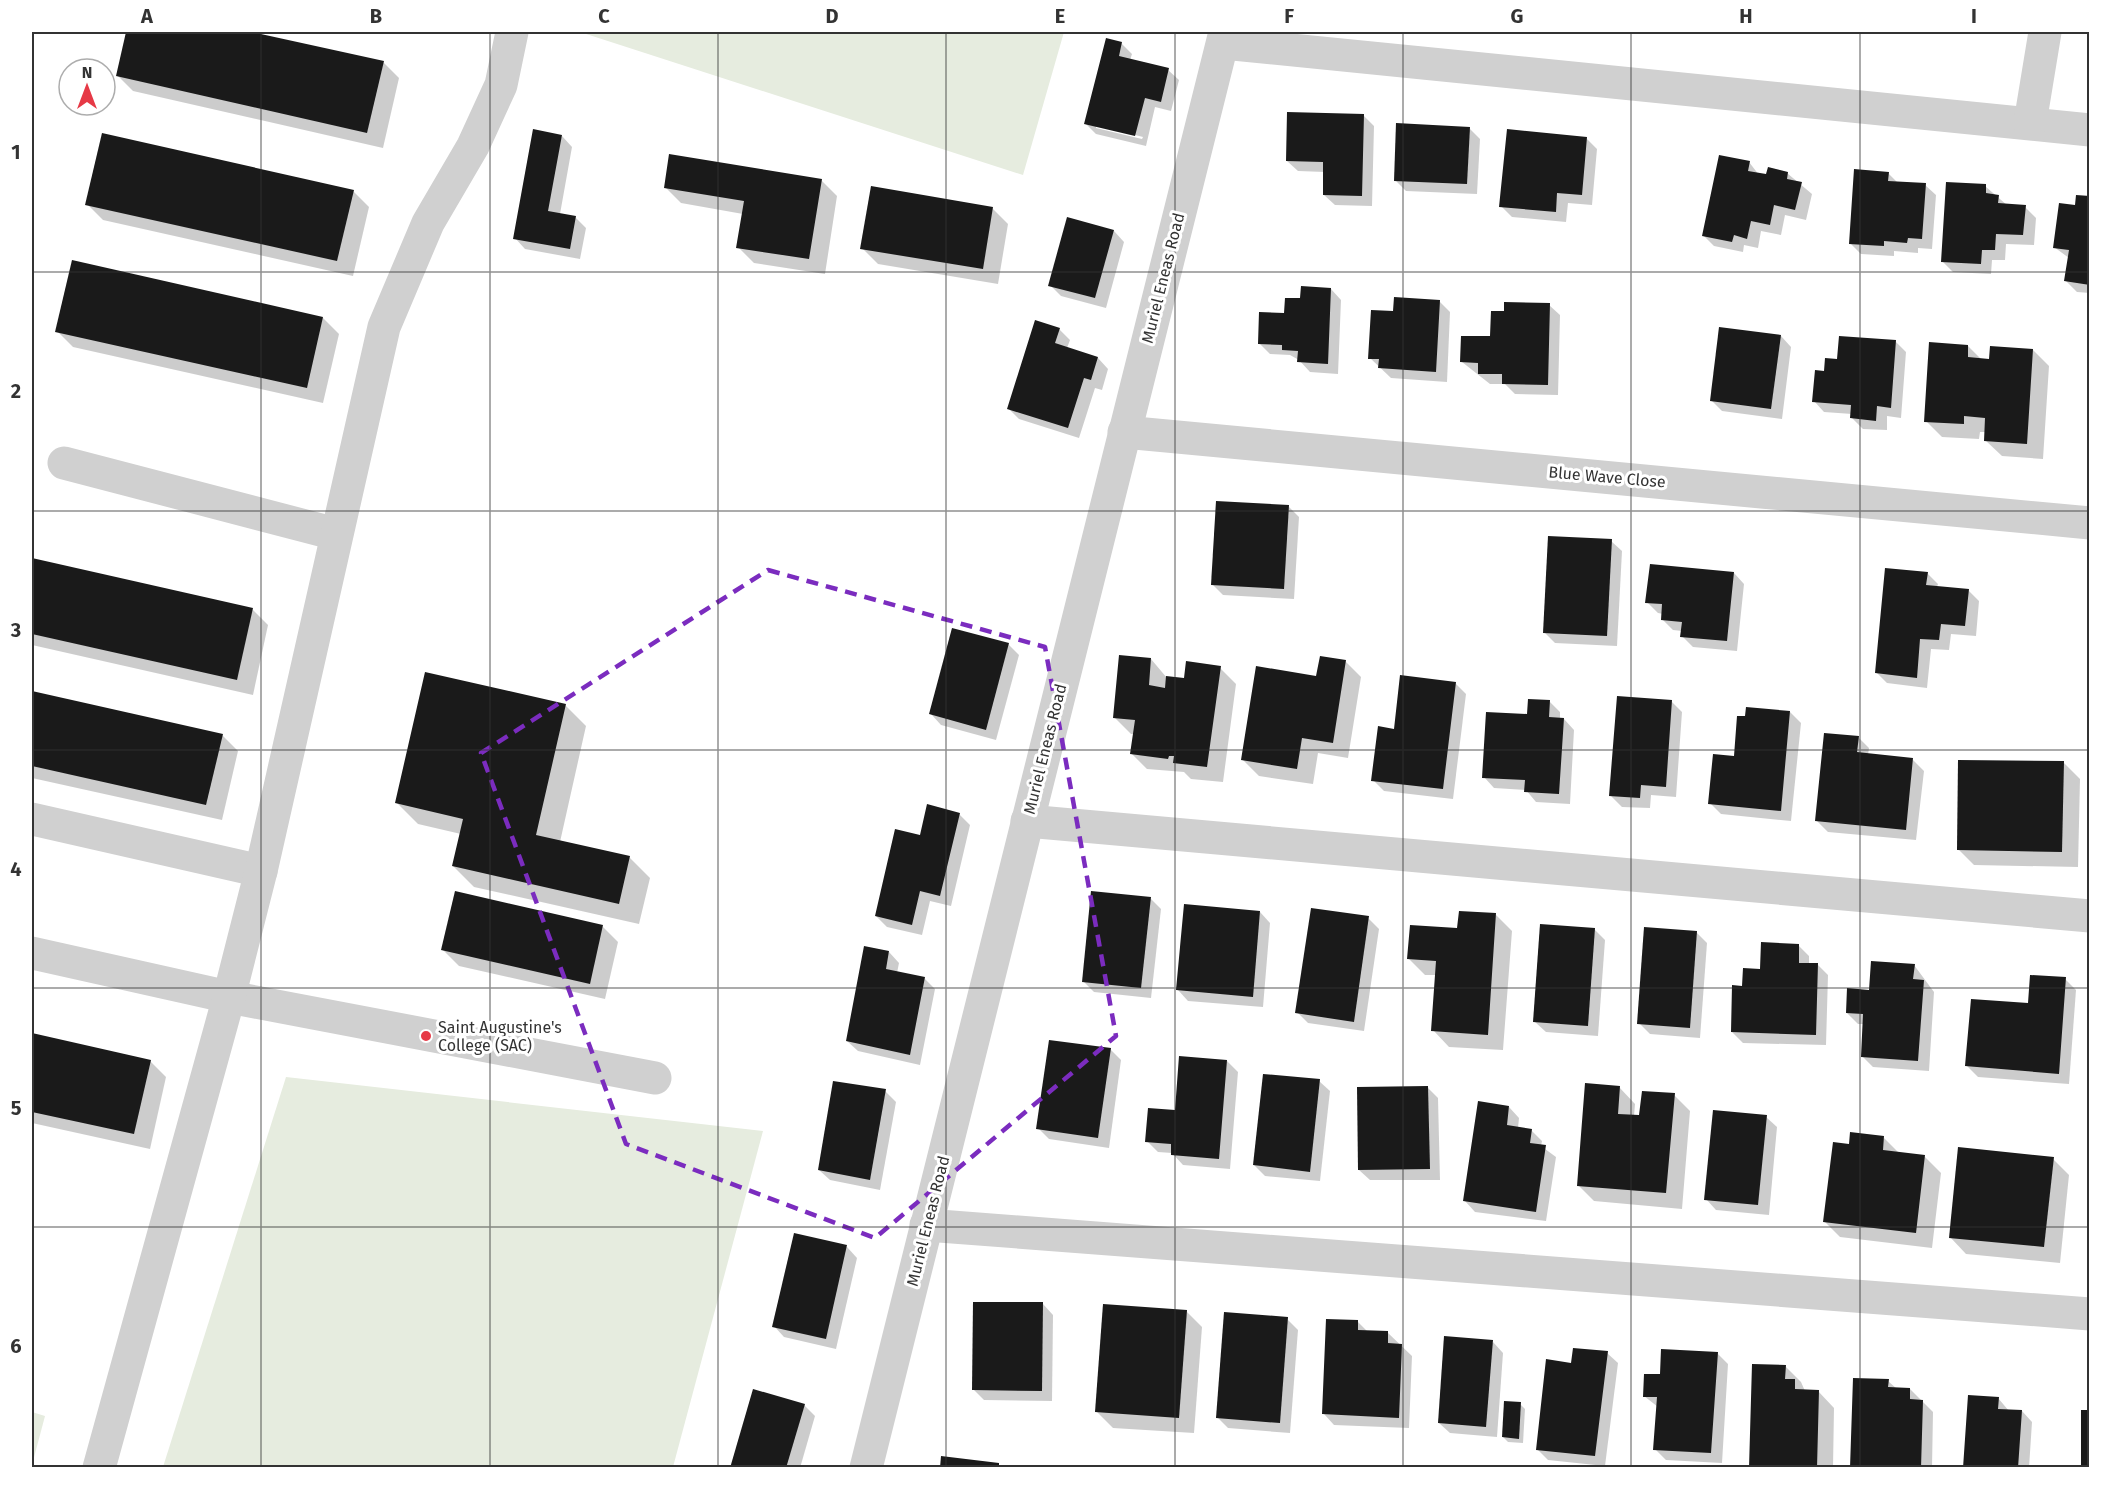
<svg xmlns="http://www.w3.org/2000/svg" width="2121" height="1499" font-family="'Fira Sans',sans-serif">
<rect width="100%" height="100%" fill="#fff"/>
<g fill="#e6ecdf">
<path d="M580,32H1064L1023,175Z"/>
<path d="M286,1077L763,1131L673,1467H163Z"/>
<path d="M32,1412L45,1416L32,1465Z"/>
</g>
<g fill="#0003" fill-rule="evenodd">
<path d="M127,32H245L383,62L399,78L383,148L133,91L117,75Z"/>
<path d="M1121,43L1132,54L1130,60L1168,70L1179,80L1171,111L1155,107L1146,146L1096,134L1086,124ZM1096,125L1143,137L1142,139L1096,128Z"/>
<path d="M1363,115L1374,126L1372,206L1335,205L1324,195L1325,172L1298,171L1287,161Z"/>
<path d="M1469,128L1480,139L1477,194L1406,191L1395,180Z"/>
<path d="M562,136L572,147L560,214L575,217L586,228L580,259L525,249L515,238Z"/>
<path d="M1586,138L1597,149L1592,205L1568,203L1566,222L1512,217L1501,206Z"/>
<path d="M1749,162L1759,175L1787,173L1812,194L1806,220L1785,215L1781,235L1761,231L1758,248L1744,245L1743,252L1714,246L1704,236Z"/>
<path d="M1888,173L1898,183L1925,185L1936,195L1932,249L1918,248V253L1894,251V256L1861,254L1851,244Z"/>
<path d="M821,180L837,196L825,274L754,263L738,247L743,214L681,203L665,187Z"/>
<path d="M1985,186L2008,206L2025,207L2036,218L2034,245L2006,244L2005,260H1992L1991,274L1953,272L1942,261Z"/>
<path d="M353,191L369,207L353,276L103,220L87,204Z"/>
<path d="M2090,198V293L2077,292L2066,281L2069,258L2054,247L2076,207Z"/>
<path d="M992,208L1008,224L998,284L878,264L862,248Z"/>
<path d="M1114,231L1124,242L1106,308L1061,296L1050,285Z"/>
<path d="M1331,289L1341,300L1338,374L1310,372L1299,360L1290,355L1270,354L1259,343L1302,300Z"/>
<path d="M1439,301L1450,312L1447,382L1391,378L1370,358L1395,313Z"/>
<path d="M1549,305L1560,315L1558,395L1515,394L1505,384H1490L1462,362L1492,338L1506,312Z"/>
<path d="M323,318L339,334L323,403L73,347L57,331Z"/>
<path d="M1059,329L1070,340L1067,348L1098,358L1108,369L1102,390L1095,388L1079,438L1019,419L1009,409Z"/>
<path d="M1781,336L1791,347L1782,419L1722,411L1711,400Z"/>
<path d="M1895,341L1906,352L1901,418L1887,416V430L1863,429L1852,418V414L1824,412L1814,401L1825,373L1839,360Z"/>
<path d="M1968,346L1982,360H1990L2033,350L2049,366L2043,459L2002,456L1985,440L1986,432H1980L1979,439L1942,437L1926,421Z"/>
<path d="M1288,506L1299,517L1294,599L1223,595L1212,584Z"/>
<path d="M1611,541L1622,551L1617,646L1555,643L1544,632Z"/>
<path d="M32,560L252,609L268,625L253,695L32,645Z"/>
<path d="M1734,573L1744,584L1737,651L1693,647L1682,636V631L1673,630L1662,619L1663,614L1658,613L1647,602Z"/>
<path d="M1927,573L1938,584L1937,587L1968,590L1979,601L1976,636L1951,634L1949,650L1931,649L1927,688L1887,683L1876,672Z"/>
<path d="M1008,644L1019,655L996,740L941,725L931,714Z"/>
<path d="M1151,659L1167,678L1186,680L1220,668L1236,684L1223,782L1191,779L1184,772L1147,769L1131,753L1135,734H1131L1115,718Z"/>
<path d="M1345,661L1361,677L1348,758L1318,753L1313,784L1259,776L1243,760L1318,677Z"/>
<path d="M1455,683L1466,694L1453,799L1384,791L1373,780L1395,730Z"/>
<path d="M32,693L222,735L238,751L222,820L32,778Z"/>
<path d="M1549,701L1560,712V719H1564L1574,730L1570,804L1536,802L1526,790L1494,788L1484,777L1528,716Z"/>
<path d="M1671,701L1682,712L1676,797L1651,795L1650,808L1622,807L1611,796Z"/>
<path d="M565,705L586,726L560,842L629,857L650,878L639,924L474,887L453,866L461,834L418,824L397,803Z"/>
<path d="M1790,712L1801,723L1791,821L1721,814L1710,803L1735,758Z"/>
<path d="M1858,737L1869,748L1868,755L1913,760L1924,771L1916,840L1828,832L1817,821Z"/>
<path d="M2064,763L2080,779L2078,867L1974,865L1958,849Z"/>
<path d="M959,814L970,825L951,906L930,901L922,935L887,927L876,916L921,837Z"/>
<path d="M1150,898L1161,909L1151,998L1094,992L1083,981Z"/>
<path d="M1260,912L1270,923L1263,1007L1188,1001L1178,990Z"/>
<path d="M1496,915L1512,931L1503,1050L1449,1047L1433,1030L1437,975H1425L1409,959L1459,930Z"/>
<path d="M1368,918L1379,929L1364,1031L1308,1023L1297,1012Z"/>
<path d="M602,926L618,942L605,999L459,966L443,950Z"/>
<path d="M1594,929L1605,940L1598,1036L1546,1032L1535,1022Z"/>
<path d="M1696,932L1707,943L1700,1038L1650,1034L1639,1023Z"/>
<path d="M1798,945L1809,956V964L1818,965L1828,975L1826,1045L1743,1043L1732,1032L1744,987L1762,970Z"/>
<path d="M889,952L899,963L897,973L924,978L935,989L920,1065L858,1051L847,1041Z"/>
<path d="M1914,965L1934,992L1929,1071L1873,1067L1862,1056L1864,1024H1858L1847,1013L1870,991Z"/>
<path d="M2065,979L2076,990L2069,1084L1978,1077L1967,1066L2029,1005Z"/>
<path d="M32,1035L150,1061L166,1077L150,1149L32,1123Z"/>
<path d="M1110,1049L1121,1060L1109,1148L1049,1139L1038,1128Z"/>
<path d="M1227,1061L1238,1072L1230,1169L1183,1165L1172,1153L1158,1152L1147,1141Z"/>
<path d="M1319,1081L1330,1091L1320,1181L1265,1176L1254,1165Z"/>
<path d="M1619,1087L1635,1104L1634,1116L1640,1117L1674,1095L1690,1111L1682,1209L1594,1201L1578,1185Z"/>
<path d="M1428,1088L1438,1098L1440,1180H1370L1359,1170Z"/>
<path d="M885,1091L896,1102L880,1190L830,1180L819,1170Z"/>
<path d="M1509,1107L1519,1118L1518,1128L1531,1130L1542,1141L1541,1146L1556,1157L1546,1221L1475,1212L1465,1201Z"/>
<path d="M1766,1117L1777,1127L1769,1215L1716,1210L1706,1199Z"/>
<path d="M1884,1138L1900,1154L1925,1157L1941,1173L1932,1248L1840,1237L1824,1221Z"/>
<path d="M2053,1159L2069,1175L2060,1263L1966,1254L1950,1237Z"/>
<path d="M795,1235L847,1247L857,1258L836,1349L784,1337L774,1326Z"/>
<path d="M1043,1304L1053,1315L1052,1401L984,1400L973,1389Z"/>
<path d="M1186,1311L1202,1327L1194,1433L1113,1428L1097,1412Z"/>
<path d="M1287,1319L1298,1330L1290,1433L1228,1428L1217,1417Z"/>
<path d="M1358,1322L1368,1332H1387L1412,1356L1409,1428L1334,1425L1324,1414Z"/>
<path d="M1493,1342L1503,1353L1497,1437L1450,1433L1439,1423Z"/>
<path d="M1607,1353L1618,1363L1605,1466L1548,1460L1537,1449L1572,1365Z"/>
<path d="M1717,1353L1728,1364L1722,1463L1666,1460L1655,1449L1658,1407L1644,1396L1662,1376Z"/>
<path d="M1785,1366L1801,1382L1805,1391H1818L1834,1408L1833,1468H1751Z"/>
<path d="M1888,1381L1897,1389H1910L1933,1412L1932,1468H1852Z"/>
<path d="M1998,1398L2009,1411H2022L2032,1422L2029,1468H1964Z"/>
<path d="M1520,1404L1525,1409L1523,1443L1508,1442L1503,1437Z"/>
<path d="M804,1405L815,1416L800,1468H732Z"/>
</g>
<g fill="#1a1a1a">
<path d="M126,32H252L384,61L367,133L116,76Z"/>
<path d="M1106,38L1122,42L1119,56L1169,68L1161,102L1145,98L1135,136L1084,124Z"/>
<path d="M1287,112L1364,114L1362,196L1323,195V162L1286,161Z"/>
<path d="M1396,123L1470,127L1467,184L1394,181Z"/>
<path d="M533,129L562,135L548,211L576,216L570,249L513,239Z"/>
<path d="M1507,129L1587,137L1582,195L1557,193L1556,212L1499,207Z"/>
<path d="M102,133L354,190L337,261L85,205Z"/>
<path d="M669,154L822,179L809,259L736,248L744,201L664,188Z"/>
<path d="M1719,155L1750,161L1748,171L1766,174L1768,167L1788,172L1787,179L1802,182L1795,210L1774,205L1770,225L1751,221L1747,239L1734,235L1732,242L1702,236Z"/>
<path d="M1854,169L1889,172L1888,181L1926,183L1922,239L1908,238L1907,243L1884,241V246L1849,244Z"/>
<path d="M1946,182L1986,184V193L1999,195L1998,203L2026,205L2023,235L1996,234L1995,250H1982L1981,264L1941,262Z"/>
<path d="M871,186L993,207L983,269L860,249Z"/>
<path d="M2076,195L2090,196V285L2064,281L2069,250L2053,248L2059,203L2075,205Z"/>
<path d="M1067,217L1114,230L1095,298L1048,286Z"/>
<path d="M72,260L323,317L307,388L55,332Z"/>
<path d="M1301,286L1331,288L1328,364L1297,362L1298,351L1282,350V345L1258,344L1259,312L1284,313L1285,298H1300Z"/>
<path d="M1394,297L1440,300L1436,372L1378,368L1379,359H1368L1371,310L1393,311Z"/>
<path d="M1504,302L1550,303L1548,385L1502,384V374H1478V363L1460,362L1461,336H1490L1491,311H1504Z"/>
<path d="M1035,320L1060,328L1055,343L1098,357L1091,380L1084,378L1068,428L1007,409Z"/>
<path d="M1719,327L1781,335L1771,409L1710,401Z"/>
<path d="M1839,336L1896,340L1891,408L1877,406L1876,421L1850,418L1851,405L1812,402L1815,370L1824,371L1825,358L1837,359Z"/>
<path d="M1929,342L1968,345V357L1989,359L1990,346L2033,349L2027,444L1984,441L1985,418L1964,416V424L1924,422Z"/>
<path d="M1216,501L1289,505L1284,589L1211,585Z"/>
<path d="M1548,536L1612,539L1607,636L1543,633Z"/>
<path d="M32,558L253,608L237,680L32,634Z"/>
<path d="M1650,564L1734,572L1727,641L1680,637L1682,622L1661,620L1662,604L1645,603Z"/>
<path d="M1885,568L1928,572L1926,585L1969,589L1965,626L1941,624L1939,640L1920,639L1917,678L1875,673Z"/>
<path d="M952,628L1009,643L986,730L929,714Z"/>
<path d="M1119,655L1151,658L1149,685L1165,688L1166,676L1184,678L1186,661L1221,666L1207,767L1173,763L1174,756H1169L1168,759L1130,754L1135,720L1113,718Z"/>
<path d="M1320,656L1346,660L1333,743L1302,738L1297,769L1241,760L1256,666L1316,676Z"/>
<path d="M425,672L566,704L536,835L630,856L619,904L452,866L463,819L395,803Z"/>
<path d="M1400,675L1456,682L1443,789L1371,781L1378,726L1394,729Z"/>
<path d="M32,691L223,734L206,805L32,766Z"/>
<path d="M1617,696L1672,700L1666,787L1641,785L1640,798L1609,796Z"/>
<path d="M1528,699L1550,700L1549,717L1564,718L1559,794L1524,792L1525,780L1482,778L1486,712L1527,714Z"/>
<path d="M1746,707L1790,711L1781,811L1708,804L1713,754L1734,756L1737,716H1745Z"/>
<path d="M1824,733L1859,736L1857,752L1913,758L1906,830L1815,821Z"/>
<path d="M1958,760L2064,761L2062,852L1957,850Z"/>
<path d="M927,804L960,813L940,896L920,891L912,925L875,916L895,829L920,835Z"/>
<path d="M455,891L603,925L590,984L441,950Z"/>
<path d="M1091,891L1151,897L1141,988L1082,982Z"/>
<path d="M1184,904L1260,911L1253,997L1176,990Z"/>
<path d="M1311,908L1369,916L1354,1022L1295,1013Z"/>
<path d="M1459,911L1496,913L1488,1035L1431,1031L1436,961L1407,959L1410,925L1457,928Z"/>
<path d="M1540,924L1595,928L1588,1026L1533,1022Z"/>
<path d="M1644,927L1697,931L1690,1028L1637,1024Z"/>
<path d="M1761,942L1799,944V963H1818L1816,1035L1731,1032L1732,985L1742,986L1743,968L1760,969Z"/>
<path d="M864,946L889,951L886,969L925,977L910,1055L846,1041Z"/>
<path d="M1871,961L1915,964L1913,979L1924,980L1918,1061L1861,1057L1863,1014L1846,1013L1847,988L1869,990Z"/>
<path d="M2030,975L2066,977L2059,1074L1965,1066L1971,999L2028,1003Z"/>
<path d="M32,1033L151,1060L134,1134L32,1112Z"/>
<path d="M1049,1040L1111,1048L1098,1138L1036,1129Z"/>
<path d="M1179,1056L1227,1060L1219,1159L1171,1155V1144L1145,1142L1148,1108L1175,1110Z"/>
<path d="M1263,1074L1320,1079L1310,1172L1253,1165Z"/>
<path d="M833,1081L886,1089L870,1180L818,1170Z"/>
<path d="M1585,1083L1620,1086L1618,1114L1639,1115L1642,1091L1675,1093L1666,1193L1577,1186Z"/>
<path d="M1428,1086L1430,1169L1358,1170L1357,1087Z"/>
<path d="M1478,1101L1509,1106L1507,1125L1532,1129L1530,1143L1546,1145L1536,1212L1463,1201Z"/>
<path d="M1713,1110L1767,1115L1758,1205L1704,1200Z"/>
<path d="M1850,1132L1884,1136L1883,1150L1925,1155L1916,1233L1823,1222L1833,1142L1849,1144Z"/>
<path d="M1958,1147L2054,1157L2044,1247L1949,1238Z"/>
<path d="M794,1233L847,1245L826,1339L772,1327Z"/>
<path d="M973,1302H1043L1042,1391L972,1390Z"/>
<path d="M1103,1304L1187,1310L1179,1418L1095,1412Z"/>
<path d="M1224,1312L1288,1317L1280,1423L1216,1418Z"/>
<path d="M1326,1319L1358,1320V1330L1388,1331V1343L1402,1344L1399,1418L1322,1414Z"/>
<path d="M1444,1336L1493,1340L1486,1427L1438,1423Z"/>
<path d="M1573,1348L1608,1351L1595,1456L1536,1450L1546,1359L1571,1363Z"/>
<path d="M1661,1349L1718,1352L1711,1453L1653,1450L1657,1397H1643L1644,1374H1660Z"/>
<path d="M1752,1364L1786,1365L1785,1379H1795V1389L1819,1390L1817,1468H1749Z"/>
<path d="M1853,1378L1889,1379L1888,1387L1910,1388V1399L1923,1400L1921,1468H1850Z"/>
<path d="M753,1389L805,1404L786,1468H730Z"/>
<path d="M1968,1395L1999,1397L1998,1409L2022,1410L2018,1468H1963Z"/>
<path d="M1504,1401L1521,1402L1519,1439L1502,1437Z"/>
<rect x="2081" y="1410" width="9" height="58"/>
<path d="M941,1456L999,1463V1468H940Z"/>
</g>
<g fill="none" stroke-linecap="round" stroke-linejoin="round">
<g stroke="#d0d0d0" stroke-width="33">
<path d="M1223,43L2090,130"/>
<path d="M2030,123L2045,32"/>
<path d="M1124,432L2090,523"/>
<path d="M64,463L336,534"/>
<path d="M32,819L261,871"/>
<path d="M1027,821L2090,916"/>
<path d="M32,953L229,997L655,1078"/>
<path d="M926,1225L2090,1314"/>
<path d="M99,1468L229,997L261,871L384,327L428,223L473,146L501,85L512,32"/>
<path d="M866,1468L1225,32"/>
</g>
</g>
<path fill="none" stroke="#7b2cbf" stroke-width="4.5" stroke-dasharray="12 8" stroke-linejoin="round" d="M768,570L1045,647L1116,1036L875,1238L626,1144L481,753Z"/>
<path fill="none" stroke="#333" stroke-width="1.5" stroke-opacity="0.55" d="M261,32V1468M490,32V1468M718,32V1468M946,32V1468M1175,32V1468M1403,32V1468M1631,32V1468M1860,32V1468M32,272H2090M32,511H2090M32,750H2090M32,988H2090M32,1227H2090"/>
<circle fill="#e63946" stroke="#fff" stroke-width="2" cx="426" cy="1036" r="6"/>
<g text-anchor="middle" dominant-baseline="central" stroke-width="6" stroke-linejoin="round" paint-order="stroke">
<g font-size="16" fill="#333" stroke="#fff">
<text transform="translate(1163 278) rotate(-76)">Muriel Eneas Road</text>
<text transform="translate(1607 477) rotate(5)">Blue Wave Close</text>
<text transform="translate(1045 749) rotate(-76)">Muriel Eneas Road</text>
<text transform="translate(928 1221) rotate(-76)">Muriel Eneas Road</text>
</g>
<g font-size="16" fill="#333" stroke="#fff" text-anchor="start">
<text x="438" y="1027">Saint Augustine's<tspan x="438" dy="18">College (SAC)</tspan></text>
</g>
</g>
<rect width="2121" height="1499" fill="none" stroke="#ffffff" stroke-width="66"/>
<g transform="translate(87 87)"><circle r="28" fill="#ffffff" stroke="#adadad" stroke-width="1.5"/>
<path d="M0-4.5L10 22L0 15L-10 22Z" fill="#e63946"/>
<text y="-9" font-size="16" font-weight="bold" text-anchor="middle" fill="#333333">N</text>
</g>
<rect x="33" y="33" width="2055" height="1433" fill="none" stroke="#333" stroke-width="2"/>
<g font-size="20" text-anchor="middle" font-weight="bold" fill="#333">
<text x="147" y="23">A</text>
<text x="376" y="23">B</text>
<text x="604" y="23">C</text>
<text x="832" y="23">D</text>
<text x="1060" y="23">E</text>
<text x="1289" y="23">F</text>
<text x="1517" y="23">G</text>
<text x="1746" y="23">H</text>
<text x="1974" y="23">I</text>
<text x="16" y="159">1</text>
<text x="16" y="398">2</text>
<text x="16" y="637">3</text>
<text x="16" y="876">4</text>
<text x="16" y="1115">5</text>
<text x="16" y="1353">6</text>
</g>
</svg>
